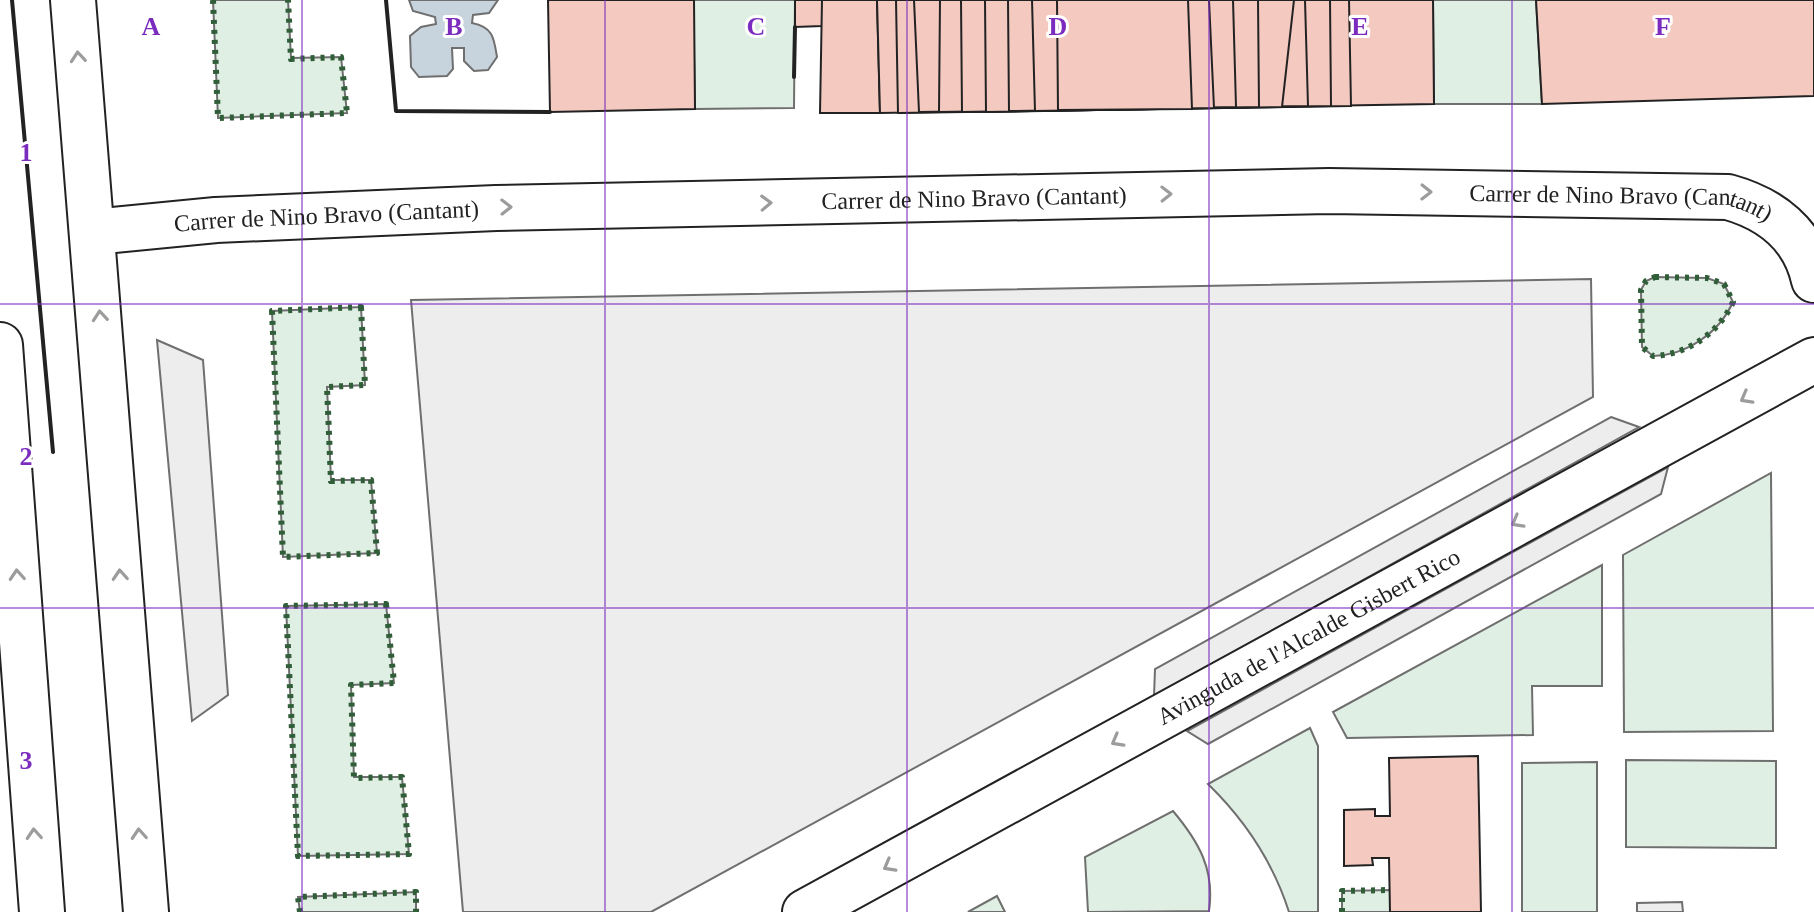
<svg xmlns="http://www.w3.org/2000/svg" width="1814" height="912" font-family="'Times New Roman',serif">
<rect width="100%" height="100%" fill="#fff"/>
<g fill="#e0efe3" stroke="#6f6f6f" stroke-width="2">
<path d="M213,0H288L291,58L341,57L347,113L218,118Z"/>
<path d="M693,0H795L794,108L695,109Z"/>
<path d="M1433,0H1536L1542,104H1434Z"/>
<path d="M1655,277L1707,278L1724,284L1733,302C1719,333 1687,355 1653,356L1642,347L1641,290L1646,281Z"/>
<path d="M361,307L365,385L327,387L331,480H371L377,553L283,557L272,311Z"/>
<path d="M1771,473L1773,731L1624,732L1623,555Z"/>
<path d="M1602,565V686H1532L1533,735L1347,738L1333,712Z"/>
<path d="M386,604L394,683L351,685L354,777H402L409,854L298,856L286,606Z"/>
<path d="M1310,728L1318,746V912H1289C1273,862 1246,821 1208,784Z"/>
<path d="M1626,760L1776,761V848L1626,847Z"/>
<path d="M1597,762V912H1522V763Z"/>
<path d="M1173,811C1199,842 1215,870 1209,911L1088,912L1085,857Z"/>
<path d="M1390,890V912H1342V891Z"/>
<path d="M416,892V912H300L298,897Z"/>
<path d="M997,896L1005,912H968Z"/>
</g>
<g fill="#ededed" stroke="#6f6f6f" stroke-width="2">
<path d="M1591,279L1593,397L651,912H463L411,300Z"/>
<path d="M157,340L203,360L228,695L192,721Z"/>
<path d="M1611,417L1639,427L1154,696L1155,669Z"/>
<path d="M1668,467L1661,494L1208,744L1187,731Z"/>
<path d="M1682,902L1683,912H1637V903Z"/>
</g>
<path fill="#c7d3dd" stroke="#6f6f6f" stroke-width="2" d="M409,0H498L489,13L473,15L472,23C493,27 494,38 497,57L488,70L474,71L464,61V48H452L453,69L447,76L419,77L411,67L410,36L421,27L436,24L435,17L413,11Z"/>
<g fill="#f3c9c0" stroke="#222" stroke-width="2">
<path d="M548,0H694L695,109L550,112Z"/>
<path d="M795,0H822V26L795,27Z"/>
<path d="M822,0H877L880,113H820Z"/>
<path d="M877,0H1433L1434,104L880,113Z"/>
<path d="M896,0H1349L1351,106L898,113Z"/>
<path d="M914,0H1330L1331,106L919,112Z"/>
<path d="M940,0H1305L1308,106L939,112Z"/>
<path d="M961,0H1294L1282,107L962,112Z"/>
<path d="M985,0H1258L1259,107L986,112Z"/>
<path d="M1008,0H1233L1236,107L1009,111Z"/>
<path d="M1032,0H1209L1214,108L1035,111Z"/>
<path d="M1057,0H1188L1192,109L1058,110Z"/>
<path d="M1536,0H1814V96L1542,104Z"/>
<path d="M1478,756L1481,912H1390L1389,858H1372L1373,865L1344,866V810L1375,809V816H1390L1389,758Z"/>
</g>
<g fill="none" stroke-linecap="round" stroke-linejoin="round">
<g stroke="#222" stroke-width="48">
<g id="minor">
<path id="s1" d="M93,232L216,220L496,208L1329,191L1728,197C1771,209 1804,234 1814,280"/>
<path id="s2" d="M805,912L1814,360"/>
</g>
</g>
<g stroke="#222" stroke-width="48">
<path id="primary" d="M73,0L146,912"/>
</g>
<g stroke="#222" stroke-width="48">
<path id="trunk" d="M0,345L42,912"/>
</g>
<use href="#minor" stroke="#fff" stroke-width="44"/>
<use href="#primary" stroke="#fff" stroke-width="44"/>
<use href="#trunk" stroke="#fff" stroke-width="44"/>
<g stroke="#2f5e38" stroke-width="6" stroke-dasharray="4 6" stroke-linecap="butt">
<path d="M213,0L218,118L347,113L341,57L291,59L288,0"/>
<path d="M1655,277L1707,278L1724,284L1733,302C1719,333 1687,355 1653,356L1642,347L1641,290L1646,281Z"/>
<path d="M361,307L365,385L327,387L331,481L371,480L377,553L283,557L272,311Z"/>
<path d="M386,604L394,683L351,685L354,778L402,777L409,854L298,856L286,606Z"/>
<path d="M300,912L298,897L416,892V912"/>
<path d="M1342,912V891L1390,890"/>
</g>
<g stroke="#222" stroke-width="4">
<path d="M12,0L53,452"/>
<path d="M386,0L396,111L550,112"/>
<path d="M794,77L795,27"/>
</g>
</g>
<defs><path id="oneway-chevron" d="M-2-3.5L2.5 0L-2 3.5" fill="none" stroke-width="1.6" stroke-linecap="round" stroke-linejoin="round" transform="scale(2)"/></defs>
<g stroke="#9c9c9c">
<use href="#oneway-chevron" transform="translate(78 57) rotate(-95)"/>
<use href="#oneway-chevron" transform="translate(1426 192) rotate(1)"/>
<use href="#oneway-chevron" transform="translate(1166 194) rotate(-1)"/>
<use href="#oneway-chevron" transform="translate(766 203) rotate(-2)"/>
<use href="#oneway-chevron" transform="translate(506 207) rotate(-1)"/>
<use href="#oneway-chevron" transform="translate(100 316) rotate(-95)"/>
<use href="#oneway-chevron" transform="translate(1746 398) rotate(151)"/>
<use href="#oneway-chevron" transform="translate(1517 522) rotate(151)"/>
<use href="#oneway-chevron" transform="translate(17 575) rotate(-94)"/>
<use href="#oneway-chevron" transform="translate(120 575) rotate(-94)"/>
<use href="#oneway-chevron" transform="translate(1117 741) rotate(151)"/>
<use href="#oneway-chevron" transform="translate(34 834) rotate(-94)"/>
<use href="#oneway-chevron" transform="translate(139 834) rotate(-94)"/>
<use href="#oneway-chevron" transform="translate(889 866) rotate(151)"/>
</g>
<path fill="none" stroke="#7b2cbf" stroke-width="2" stroke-opacity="0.55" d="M302,0V912M605,0V912M907,0V912M1209,0V912M1512,0V912M0,304H1814M0,608H1814"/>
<g text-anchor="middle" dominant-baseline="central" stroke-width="6" stroke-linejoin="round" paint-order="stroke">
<g font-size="24" fill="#222" stroke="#fff">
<text stroke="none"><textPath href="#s1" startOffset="882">Carrer de Nino Bravo (Cantant)</textPath></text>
<text stroke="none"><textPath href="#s1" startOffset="1530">Carrer de Nino Bravo (Cantant)</textPath></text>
<text stroke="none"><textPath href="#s1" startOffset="234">Carrer de Nino Bravo (Cantant)</textPath></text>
<text stroke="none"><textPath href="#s2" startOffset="574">Avinguda de l'Alcalde Gisbert Rico</textPath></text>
</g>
</g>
<g font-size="26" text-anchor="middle" font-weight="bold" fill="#7b2cbf" stroke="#fff" stroke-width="6" stroke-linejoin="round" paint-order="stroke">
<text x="151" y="35">A</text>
<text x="454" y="35">B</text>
<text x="756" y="35">C</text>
<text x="1058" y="35">D</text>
<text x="1360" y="35">E</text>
<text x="1663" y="35">F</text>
<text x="26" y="161">1</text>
<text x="26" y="465">2</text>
<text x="26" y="769">3</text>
</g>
</svg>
